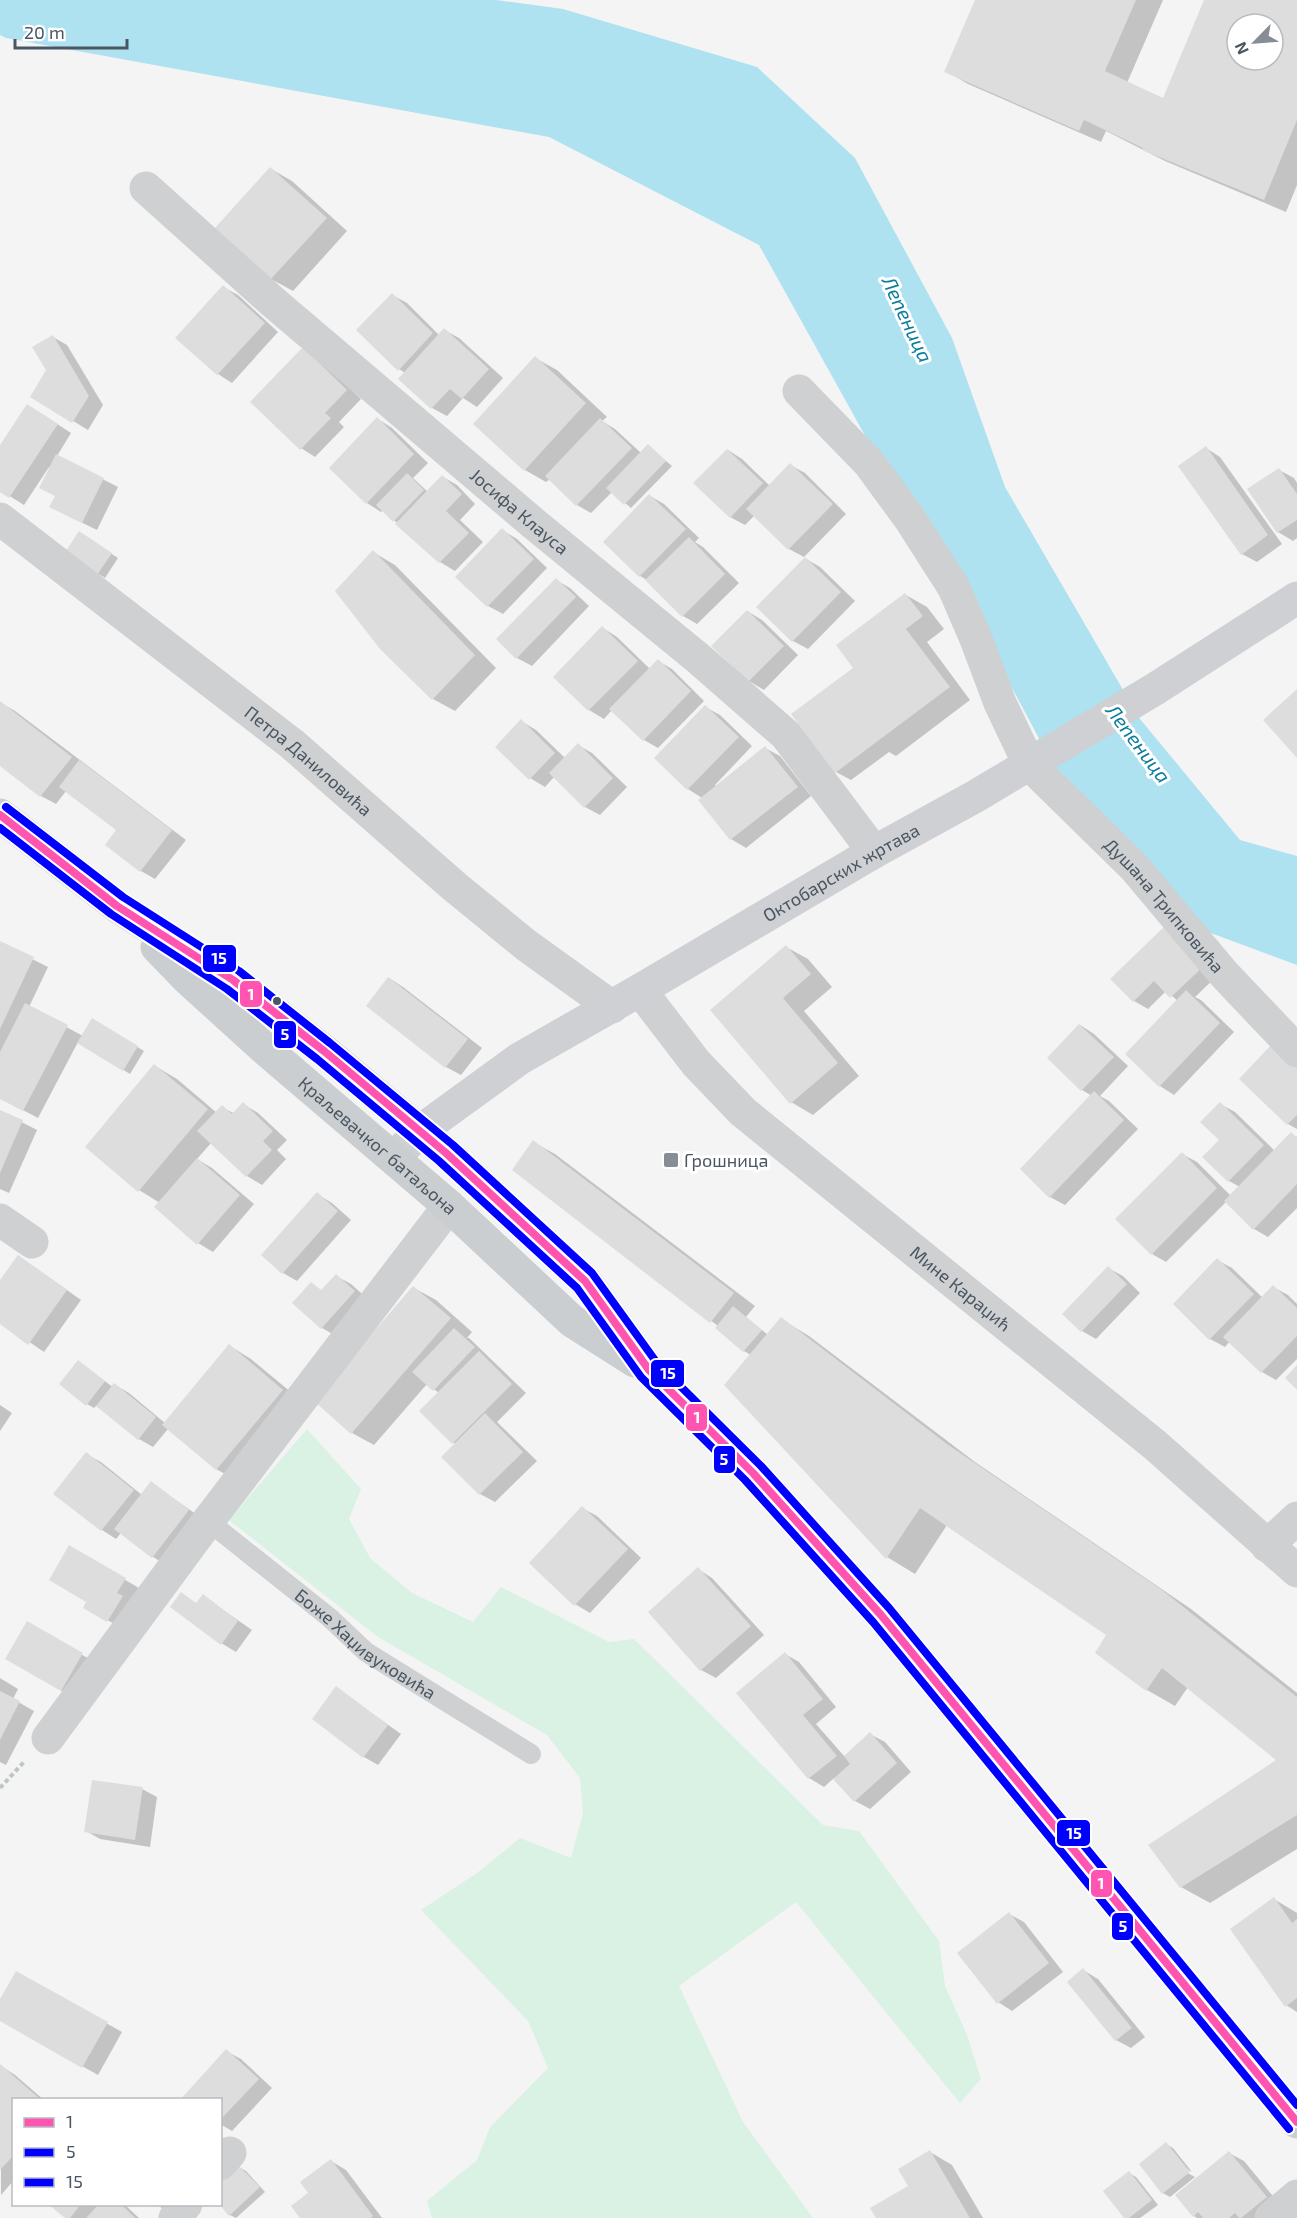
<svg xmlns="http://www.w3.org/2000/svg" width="1297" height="2218" font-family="'Exo 2',sans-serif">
<rect width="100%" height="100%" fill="#f4f4f4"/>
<path fill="#d9f2e3" d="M307,1429L361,1489L349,1519L370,1558L412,1593L473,1622L501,1587L609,1642L634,1639L823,1825L859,1831L939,1941L945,1986L967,2035L981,2079L960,2103L796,1902L679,1986L743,2122L813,2218H432L427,2201L477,2160L490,2127L548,2068L528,2021L421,1910L477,1873L520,1838L571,1858L583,1813L580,1778L547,1735L378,1637L229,1520Z"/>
<path fill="#aee2f0" d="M0,0H496L563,9L757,67L855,158L952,338L1005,487L1140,719L1240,840L1297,856V965L1208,932L1061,780L976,620L882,466L759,245L549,137L6,38L0,35Z"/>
<g fill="#0003" fill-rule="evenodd">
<path d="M977,0H1163L1127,83L1164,100L1205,0H1297V185L1286,212L1165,161L1106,131L1101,142L968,84L946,71ZM1237,24H1273V60H1237Z"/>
<path d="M271,169L292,181L347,231L293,291L271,279Z"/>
<path d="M223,287L238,295L278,332L232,383L218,374L177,338Z"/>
<path d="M392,295L407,303L439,335L444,330L459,338L503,378L477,407L463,398L447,416L432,408L400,379L405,373L399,369Z"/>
<path d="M53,337L67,345L103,405L88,430L32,396L48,370Z"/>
<path d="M318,358L361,399L339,422L344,427L315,457L301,448Z"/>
<path d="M535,358L557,370L607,417L602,421L615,429L641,453L648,446L672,466L631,508L612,492L591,513L577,505L550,479L546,482L525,470Z"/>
<path d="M42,414L71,433L57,456L118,487L97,530L66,515L57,496L49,467L24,505L0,490V448Z"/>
<path d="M378,419L392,428L428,463L413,478L428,492L443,477L457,485L475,504L460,520L483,542L455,571L440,562L383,510L381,512L367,503Z"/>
<path d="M1206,448L1220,457L1282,544L1257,562L1242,554Z"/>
<path d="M728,450L742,459L770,486L790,465L805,473L846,514L804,557L789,549L755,515L745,525L730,517Z"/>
<path d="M1279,470L1294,478L1297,483V538L1293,541L1278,532Z"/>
<path d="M650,496L664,504L699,538L695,542L703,547L739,583L697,624L683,616L647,580L640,576Z"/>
<path d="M502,530L517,539L547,568L503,614L488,606L457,576Z"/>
<path d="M79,533L118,558L105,578L66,554Z"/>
<path d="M373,552L395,565L496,668L455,711L433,699L381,648Z"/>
<path d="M806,559L820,567L855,601L808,649L793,641Z"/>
<path d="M556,580L570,588L589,606L532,666L517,658Z"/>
<path d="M906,595L927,607L944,629L927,642L970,700L896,756L889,752L851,780L836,772L855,669Z"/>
<path d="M747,611L762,620L798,655L764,690L749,681L713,646Z"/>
<path d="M603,628L617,637L650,669L658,661L672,669L704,701L658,748L644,740L612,710L604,719L589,710L555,677Z"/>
<path d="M1,703L15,711L186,840L155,879L141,871L118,830L66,791L56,804L41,796L0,764Z"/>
<path d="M705,707L720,715L752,746L715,785L716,786L765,748L780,756L811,796L746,848L731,839L700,800L702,798L688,789L656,758Z"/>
<path d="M521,721L536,730L565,758L578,745L592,753L627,787L600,815L585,807L554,777L545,787L530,778Z"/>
<path d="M1167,927L1219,974L1195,997L1201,1000L1234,1032L1174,1095L1160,1086L1127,1054L1178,1001L1166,991L1148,1009L1134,1001Z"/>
<path d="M0,943L48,967L29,1007L83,1036L93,1020L144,1051L130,1074L78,1042L38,1118L0,1098Z"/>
<path d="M786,947L808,959L832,987L804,1011L859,1076L813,1115L791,1102L712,1010Z"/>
<path d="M389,978L403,987L482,1048L461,1075L446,1067L368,1006Z"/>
<path d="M1080,1025L1094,1034L1128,1066L1100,1096L1109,1101L1138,1129L1065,1205L1050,1197L1092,1096L1082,1090L1049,1058Z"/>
<path d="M1297,1064V1129L1288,1124L1242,1079Z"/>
<path d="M155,1066L177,1079L217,1113L222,1107L235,1114L243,1104L258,1113L287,1140L277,1150L286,1159L262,1185L247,1176L212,1142L197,1159L212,1168L254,1204L213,1252L198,1243L160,1203L139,1190Z"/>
<path d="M1220,1104L1235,1112L1275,1151L1291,1134L1297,1137V1208L1268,1237L1254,1229L1226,1202L1166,1262L1152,1254L1182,1154L1197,1162L1231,1196L1240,1187L1229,1181L1221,1140Z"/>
<path d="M0,1111L37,1130L9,1193L0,1189Z"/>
<path d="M533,1142L555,1154L755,1306L746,1317L768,1335L781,1319L809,1336L975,1462L1191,1609L1297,1693V1849L1210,1903L1181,1887L1279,1760L1188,1687L1175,1706L1147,1690L1097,1652L1108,1635L947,1525L915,1574L887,1557L726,1385L751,1355L744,1351L718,1326L514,1170Z"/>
<path d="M317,1194L332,1203L351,1220L297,1281L283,1273Z"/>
<path d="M1217,1260L1232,1268L1263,1298L1273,1287L1288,1295L1297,1304V1359L1276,1380L1262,1372L1230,1341L1225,1347L1210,1339Z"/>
<path d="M33,1266L81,1300L44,1352L0,1322V1283Z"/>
<path d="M1108,1268L1123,1276L1140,1293L1096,1339L1082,1331Z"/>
<path d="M336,1276L351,1284L369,1300L336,1336L322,1328L312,1284L322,1291Z"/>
<path d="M414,1288L436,1300L472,1332L467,1338H469L526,1393L497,1422L537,1461L495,1502L480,1494L443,1457L456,1445L421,1411L439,1393L427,1384L374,1445L352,1433Z"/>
<path d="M230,1346L251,1359L304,1403L238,1481L216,1469L168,1429L153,1447L139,1439L97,1405L94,1408L87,1404L61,1384L78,1362L113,1387L115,1385L129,1393L165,1423Z"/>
<path d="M0,1405L12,1413L0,1431Z"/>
<path d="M86,1454L101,1462L142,1495L151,1483L203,1519L168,1566L153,1557L121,1533L116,1539L102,1530L55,1494Z"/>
<path d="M582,1508L597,1516L641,1558L590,1613L575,1604Z"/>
<path d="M69,1547L139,1588L123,1629L85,1607L88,1602Z"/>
<path d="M698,1569L712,1578L764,1635L716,1678L701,1670L650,1612Z"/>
<path d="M181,1594L197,1604L203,1596L252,1630L236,1652L221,1643Z"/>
<path d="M28,1623L96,1663L76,1699L7,1659Z"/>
<path d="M785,1654L799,1662L836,1707L816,1724L845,1757L870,1734L885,1742L911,1772L870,1809L855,1801L834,1778L824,1787L809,1778L738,1693Z"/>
<path d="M0,1678L18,1689L13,1699L34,1711L6,1765L0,1762Z"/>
<path d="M336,1688L401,1734L378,1765L364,1757Z"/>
<path d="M142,1789L157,1797L150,1847L100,1839L86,1831Z"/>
<path d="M1274,1899L1297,1913V2012L1286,2005Z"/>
<path d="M1009,1914L1024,1922L1063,1972L1012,2011L998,2002Z"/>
<path d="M1083,1970L1098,1979L1145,2037L1131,2048L1116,2040L1069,1982Z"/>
<path d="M17,1973L122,2032L98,2075L0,2020V2002Z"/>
<path d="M226,2051L241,2059L272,2088L232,2131L220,2124V2100Z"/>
<path d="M1,2066L15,2075L44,2100H14V2180L1,2195Z"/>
<path d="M1166,2144L1173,2148L1192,2172L1184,2167L1182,2170L1195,2177L1170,2197L1163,2193Z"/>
<path d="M930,2152L952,2165L983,2218H878L910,2187Z"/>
<path d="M1229,2153L1244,2161L1281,2206L1266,2218H1197L1194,2216Z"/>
<path d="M331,2161L346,2170L382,2218H302L310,2193Z"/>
<path d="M239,2167L246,2171L265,2192L236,2218L230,2215Z"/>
<path d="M1129,2173L1136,2177L1158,2205L1140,2218H1126Z"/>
<path d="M51,2204H124L139,2218H67Z"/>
<path d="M156,2204H187L176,2218Z"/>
</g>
<g fill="#ddddde" fill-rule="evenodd">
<path d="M975,0H1136L1105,71L1163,98L1204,0H1297V120L1264,200L1142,150L1143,148L1084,120L1079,131L944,72ZM1237,24H1273V60H1237Z"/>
<path d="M270,167L327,218L270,280L214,229Z"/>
<path d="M223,285L265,323L217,375L175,338Z"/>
<path d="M392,293L433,333L398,371L356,330Z"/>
<path d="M444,328L489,369L462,399L450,389L431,409L398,379Z"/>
<path d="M53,335L89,396L72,423L30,397L46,370L32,347Z"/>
<path d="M303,347L347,390L325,413L331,418L300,450L250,402Z"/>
<path d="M535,356L586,403L524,471L473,424Z"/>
<path d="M27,404L58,424L9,498L0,492V445Z"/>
<path d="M377,417L414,454L366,504L329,468Z"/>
<path d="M600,418L632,448L576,506L545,476Z"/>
<path d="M648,444L666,461L624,505L606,488Z"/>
<path d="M1206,446L1268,535L1241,555L1178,466Z"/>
<path d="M727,449L763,483L730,518L693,483Z"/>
<path d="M56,454L104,478L82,523L49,507L55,496L39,488Z"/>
<path d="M790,463L833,504L788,550L746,509Z"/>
<path d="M1279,468L1297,494V520L1277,533L1247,489Z"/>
<path d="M407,473L424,490L393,522L376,505Z"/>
<path d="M442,475L462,494L446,511L469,533L439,563L395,524Z"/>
<path d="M649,494L686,529L639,577L603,542Z"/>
<path d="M502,528L534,559L487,607L455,577Z"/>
<path d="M79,531L112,553L97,575L64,554Z"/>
<path d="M689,537L725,574L682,617L645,580Z"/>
<path d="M373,550L475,655L432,700L380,649L335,591Z"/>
<path d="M805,557L841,592L792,642L756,607Z"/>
<path d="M556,578L576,597L516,659L496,639Z"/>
<path d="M905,593L923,616L906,629L950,687L835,773L791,714L853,668L836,645Z"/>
<path d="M747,610L784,646L748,682L711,646Z"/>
<path d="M602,626L638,661L588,711L553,677Z"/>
<path d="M658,659L691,691L643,741L609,709Z"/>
<path d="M1297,689V758L1263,720Z"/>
<path d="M0,701L72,757L40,797L0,766Z"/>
<path d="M705,705L739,737L687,790L654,758Z"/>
<path d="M521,719L555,753L529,780L495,747Z"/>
<path d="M578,743L613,778L584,808L549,773Z"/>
<path d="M765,746L798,787L730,840L698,800Z"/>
<path d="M79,760L172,830L140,872L105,845L116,830L59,787Z"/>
<path d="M1166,925L1205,965L1170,998L1154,981L1133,1002L1110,979Z"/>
<path d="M0,941L34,957L0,1029Z"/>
<path d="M786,945L811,974L783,998L838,1063L790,1104L710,1010Z"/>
<path d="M388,977L468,1039L445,1068L366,1006Z"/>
<path d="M1186,990L1220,1023L1159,1087L1125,1054Z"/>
<path d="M25,1003L68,1025L23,1111L0,1099V1052Z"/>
<path d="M92,1018L138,1046L123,1071L77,1043Z"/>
<path d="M1079,1024L1114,1057L1081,1091L1047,1058Z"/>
<path d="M1272,1044L1297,1068V1115L1287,1125L1239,1079Z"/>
<path d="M154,1064L208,1109L138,1192L85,1147Z"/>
<path d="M1094,1091L1124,1120L1049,1198L1020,1169Z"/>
<path d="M243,1102L273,1131L263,1141L272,1150L246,1177L197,1131L222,1105L232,1114Z"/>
<path d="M1220,1102L1264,1145L1228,1182L1202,1157L1219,1140L1200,1122Z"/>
<path d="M0,1110L23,1120L0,1173Z"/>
<path d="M1291,1132L1297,1138V1184L1253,1230L1224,1201Z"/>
<path d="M533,1140L734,1293L710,1323L512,1170Z"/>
<path d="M1182,1152L1217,1188L1151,1255L1115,1219Z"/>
<path d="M197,1158L240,1195L197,1245L154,1207Z"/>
<path d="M317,1192L338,1211L282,1274L261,1255Z"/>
<path d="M18,1255L67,1290L28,1345L0,1324V1280Z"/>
<path d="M1217,1258L1254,1294L1209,1340L1173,1304Z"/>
<path d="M1108,1266L1127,1284L1081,1332L1062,1314Z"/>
<path d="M336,1274L355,1291L321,1329L292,1303L311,1282L321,1290Z"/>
<path d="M1273,1285L1297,1308V1336L1261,1373L1223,1337Z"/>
<path d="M413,1286L451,1318L351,1434L314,1401Z"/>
<path d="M733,1306L762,1330L743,1352L715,1328Z"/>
<path d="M781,1317L947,1444L1162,1590L1297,1697V1815L1180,1888L1148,1845L1276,1760L1162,1668L1146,1691L1095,1653L1106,1635L920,1508L886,1559L724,1385Z"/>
<path d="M454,1328L475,1347L433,1391L412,1372Z"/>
<path d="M229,1344L283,1390L216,1470L162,1425Z"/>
<path d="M479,1351L512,1384L452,1444L419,1411Z"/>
<path d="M78,1360L105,1381L86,1406L59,1384Z"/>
<path d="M1297,1365V1390L1285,1378Z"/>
<path d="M114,1383L156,1417L138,1440L96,1406Z"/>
<path d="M485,1413L523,1452L479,1495L441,1457Z"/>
<path d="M86,1452L134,1490L101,1531L53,1494Z"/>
<path d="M151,1481L189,1510L152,1558L114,1529Z"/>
<path d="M582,1506L628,1549L574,1606L529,1563Z"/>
<path d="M69,1545L126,1578L117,1593L123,1596L107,1622L83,1608L86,1602L49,1580Z"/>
<path d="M698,1567L751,1626L700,1671L648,1612Z"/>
<path d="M181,1592L196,1603L203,1594L238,1621L221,1645L170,1607Z"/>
<path d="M27,1621L83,1653L61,1691L5,1659Z"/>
<path d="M785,1652L823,1699L803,1715L837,1756L808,1779L736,1693Z"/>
<path d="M336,1686L388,1725L363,1758L312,1719Z"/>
<path d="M0,1691L20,1701L0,1740Z"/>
<path d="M870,1732L897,1763L854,1802L833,1779L850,1764L844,1756Z"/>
<path d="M92,1780L143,1787L135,1840L84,1832Z"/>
<path d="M1274,1897L1292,1923L1297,1919V1998L1285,2007L1230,1929Z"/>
<path d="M1009,1912L1049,1963L997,2004L957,1953Z"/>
<path d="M1083,1968L1132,2028L1115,2041L1067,1982Z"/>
<path d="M16,1971L108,2022L82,2068L0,2021V1999Z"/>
<path d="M226,2049L259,2079L220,2120V2100H180Z"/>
<path d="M0,2064L41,2100H14V2155L0,2170Z"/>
<path d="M1166,2142L1190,2172L1162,2194L1139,2164Z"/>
<path d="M930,2150L970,2218H876L870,2208L908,2186L898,2169Z"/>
<path d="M1229,2151L1267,2197L1241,2218H1239L1235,2213L1229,2218H1203L1198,2212L1193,2217L1175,2195Z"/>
<path d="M331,2159L373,2216L371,2218H300L291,2206L308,2193L300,2182Z"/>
<path d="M239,2166L260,2187L229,2216L219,2204H220V2183Z"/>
<path d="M1129,2171L1152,2200L1129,2218H1124L1103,2191Z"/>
<path d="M48,2204H81L70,2218H65Z"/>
<path d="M99,2204H121L135,2218H86Z"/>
</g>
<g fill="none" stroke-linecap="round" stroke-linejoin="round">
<path stroke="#bcc7c4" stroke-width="4" stroke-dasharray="4.5 3" stroke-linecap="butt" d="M0,1788L24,1762"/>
<path stroke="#ced0d2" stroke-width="20" id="s1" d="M208,1521L330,1618L366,1652L531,1754"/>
<g stroke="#ced0d2" stroke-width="33">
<path id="s2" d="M146,188L273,302L533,523L699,659L786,735L874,852"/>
<path id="s3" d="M799,391L869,463L910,519L954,588L976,639L1000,703L1029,764L1134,867L1224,974L1297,1051"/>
<path id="s4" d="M0,519L292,744L455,887L526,945L612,1007"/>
<path id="s5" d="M640,990L696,1063L743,1112L1155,1445L1297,1571"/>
<path d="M0,1220L32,1242"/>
<path d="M1267,1546L1297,1518"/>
<path d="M48,1738L208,1521L449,1206"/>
<path d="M220,2164L230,2153"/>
<path d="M175,2218L186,2204"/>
<path d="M1271,2218L1297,2196"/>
</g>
<path stroke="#ced0d4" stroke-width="33" id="s6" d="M394,1158L420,1131L519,1059L640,990L874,852L976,796L1155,689L1297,598"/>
<g stroke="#caced1" stroke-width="33">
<path d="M0,815L117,906L233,980L324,1051L446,1153L585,1281L649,1370L753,1473L881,1615L1297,2122"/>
<path id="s7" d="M157,947L188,979L264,1048L449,1206L572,1321L635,1361"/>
</g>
<g stroke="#fff" stroke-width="12">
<path id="bus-1" d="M0,815L117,906L233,980L324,1051L446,1153L585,1281L649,1370L753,1473L881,1615L1297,2122"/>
</g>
<g stroke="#fff" stroke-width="12">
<path id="bus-2" d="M0,828L111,914L227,989L317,1059L439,1161L577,1288L641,1377L745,1480L873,1622L1289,2129"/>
</g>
<g stroke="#fff" stroke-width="12">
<path id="bus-3" d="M6,807L123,897L239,971L330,1043L453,1145L592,1273L657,1363L761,1466L889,1608L1297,2105"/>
</g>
<use href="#bus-1" stroke="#ff54af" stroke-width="8"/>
<use href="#bus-2" stroke="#00f" stroke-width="8"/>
<use href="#bus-3" stroke="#00f" stroke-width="8"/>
</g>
<circle fill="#4a5661" stroke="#fff" stroke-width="2" cx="277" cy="1001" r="5"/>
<rect fill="#868d94" stroke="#fff" stroke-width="2" x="663" y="1152" width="16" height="16" rx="3"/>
<g text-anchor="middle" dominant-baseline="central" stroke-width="6" stroke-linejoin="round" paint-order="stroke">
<g font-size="18" fill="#4a5661" stroke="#fff">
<text stroke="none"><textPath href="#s2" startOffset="494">Јосифа Клауса</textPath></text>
<text stroke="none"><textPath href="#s4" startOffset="392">Петра Даниловића</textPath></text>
<text stroke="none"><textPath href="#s6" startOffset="532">Октобарских жртава</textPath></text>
<text stroke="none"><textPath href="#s3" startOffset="639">Душана Трипковића</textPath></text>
<text stroke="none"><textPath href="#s7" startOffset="297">Краљевачког батаљона</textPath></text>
<text stroke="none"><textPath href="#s5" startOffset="440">Мине Караџић</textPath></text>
<text stroke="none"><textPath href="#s1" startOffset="200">Боже Хаџивуковића</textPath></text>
</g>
<g font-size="18" fill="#4a5661" stroke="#fff" text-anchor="start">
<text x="684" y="1160">Грошница</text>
</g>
<g font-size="20" font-style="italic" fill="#0c7c9b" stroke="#fff">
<text transform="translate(908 319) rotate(65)">Лепеница</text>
<text transform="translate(1139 743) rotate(53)">Лепеница</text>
</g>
</g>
<g stroke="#fff" stroke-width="2">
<rect x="202" y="944" width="35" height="29" rx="6" fill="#00f"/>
<rect x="239" y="980" width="24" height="28" rx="6" fill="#ff54af"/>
<rect x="273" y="1020" width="24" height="29" rx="6" fill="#00f"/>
<rect x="650" y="1359" width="35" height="29" rx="6" fill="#00f"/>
<rect x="685" y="1403" width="23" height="29" rx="6" fill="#ff54af"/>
<rect x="713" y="1445" width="23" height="29" rx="6" fill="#00f"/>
<rect x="1056" y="1819" width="35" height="28" rx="6" fill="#00f"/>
<rect x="1090" y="1869" width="23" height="29" rx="6" fill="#ff54af"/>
<rect x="1111" y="1912" width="23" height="29" rx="6" fill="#00f"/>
</g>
<g font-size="16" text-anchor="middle" font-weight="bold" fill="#fff">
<text x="219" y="964">15</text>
<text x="251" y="1000">1</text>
<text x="285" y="1040">5</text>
<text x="668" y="1379">15</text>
<text x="697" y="1423">1</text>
<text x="724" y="1465">5</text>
<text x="1074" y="1839">15</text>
<text x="1101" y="1889">1</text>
<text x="1123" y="1932">5</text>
</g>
<rect x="12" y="2098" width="210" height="108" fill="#ffffff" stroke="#b7bbc0" stroke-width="1.5"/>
<rect x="24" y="2118" width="30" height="9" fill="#ff54af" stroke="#b7bbc0" stroke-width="1.5"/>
<text x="66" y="2128" font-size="18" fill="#4a5661">1</text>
<rect x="24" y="2148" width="30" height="9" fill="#0000ff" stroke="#b7bbc0" stroke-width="1.5"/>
<text x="66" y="2158" font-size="18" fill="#4a5661">5</text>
<rect x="24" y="2178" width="30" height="9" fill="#0000ff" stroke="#b7bbc0" stroke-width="1.5"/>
<text x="66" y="2188" font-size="18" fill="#4a5661">15</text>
<g transform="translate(1255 42) rotate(245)"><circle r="28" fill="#ffffff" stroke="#b7bbc0" stroke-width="1.5"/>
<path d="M0-4.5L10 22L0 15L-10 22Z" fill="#868d94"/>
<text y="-9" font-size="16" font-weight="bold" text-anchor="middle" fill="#4a5661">N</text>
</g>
<path d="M15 39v9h112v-9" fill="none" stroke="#4a5661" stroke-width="3"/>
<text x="24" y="39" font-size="18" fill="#4a5661" stroke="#ffffff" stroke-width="4.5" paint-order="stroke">20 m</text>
</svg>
